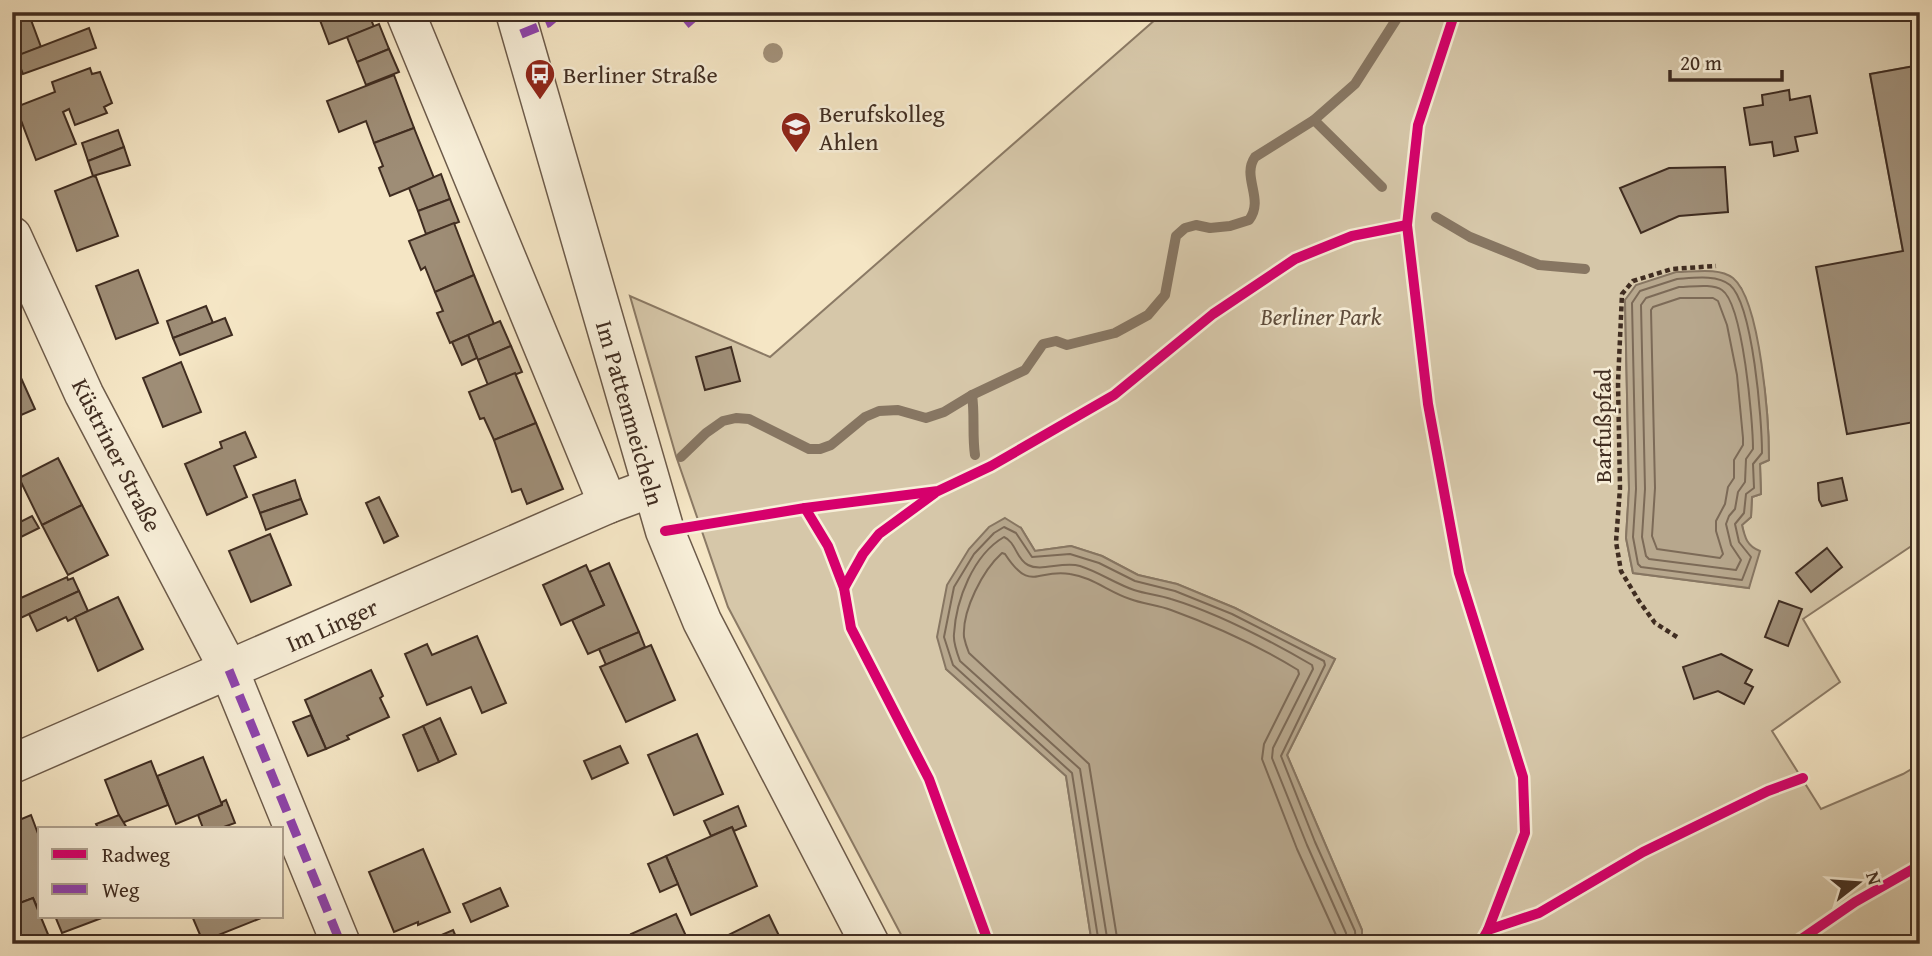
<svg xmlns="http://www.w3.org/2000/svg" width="1932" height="956" font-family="'Gentium Book Plus',serif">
<rect width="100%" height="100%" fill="#f5e6c5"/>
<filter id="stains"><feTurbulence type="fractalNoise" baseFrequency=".00286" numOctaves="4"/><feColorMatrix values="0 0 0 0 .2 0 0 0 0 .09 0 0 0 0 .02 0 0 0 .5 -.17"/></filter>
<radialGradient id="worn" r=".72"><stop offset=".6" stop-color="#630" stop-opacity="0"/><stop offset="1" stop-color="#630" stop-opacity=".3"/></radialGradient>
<path fill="#d6c7a9" stroke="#8b7a65" stroke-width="2" fill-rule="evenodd" d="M1164,12H1920V65L1870,74L1903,251L1920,421V548L1910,547L1803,619L1840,682L1772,731L1821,809L1903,774L1920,764V944H1362V930L1287,755L1335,659L1235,608L1177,584L1138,575L1102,556L1071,546L1035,551L1021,528L946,669L1066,776L1092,944H906L728,607L676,456L630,296L770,357ZM1741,288C1760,343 1769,401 1769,460L1760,464L1761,494L1752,497L1751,517L1742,525L1745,539L1752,548L1749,588L1633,573L1626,538L1629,489L1625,300Z"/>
<g fill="#b7a78d" stroke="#877662" stroke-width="2">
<path d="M1676,272C1693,272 1719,267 1733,278C1761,301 1769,423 1769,460L1760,464L1761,494L1752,497L1751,517L1742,525C1745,538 1747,546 1760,551L1749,588L1633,573L1626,538L1629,489L1625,300L1636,285Z"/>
<path d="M1005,518L1021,528L1035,551L1071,546L1102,556L1138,575L1177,584L1235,608L1335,659L1287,755L1362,930V944H1092L1066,776L946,669L937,637L947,585L969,549L989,527Z"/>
</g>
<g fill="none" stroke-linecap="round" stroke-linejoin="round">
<g stroke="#7c6a57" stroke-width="2">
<path d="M1677,279C1692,278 1717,274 1730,285C1753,305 1762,421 1762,453L1753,464L1754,488L1746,494L1744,513L1735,524L1739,542L1751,557L1742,580L1641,567L1638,564L1633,537L1636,489L1632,303L1640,291Z"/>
<path d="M1679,287C1691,287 1712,283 1722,290C1743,304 1753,422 1753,449L1746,459L1745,482L1738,492L1735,509L1729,516L1726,524L1731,545L1741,560L1736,570L1649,559L1646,556L1642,537L1645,489L1641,305L1646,298Z"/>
<path d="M1680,298H1713L1718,301L1727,325L1737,375L1743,438V445L1734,460V478L1728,487L1725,504L1716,521V531L1723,554L1720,558L1657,549L1652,536L1655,488L1651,310L1653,307Z"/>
<path d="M1099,944L1072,773L953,665L944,637L954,587L974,554L994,533L1004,527L1016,533L1032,557L1070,554L1099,563L1135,581L1175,591L1232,614L1324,661L1325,665L1281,756L1315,842L1355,931L1356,944"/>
<path d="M1108,944L1080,769L960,661C957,653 953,642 954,634C956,600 973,555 1004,537C1016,542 1016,559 1028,565C1041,572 1063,561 1080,566C1099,572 1116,584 1134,590C1146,594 1159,595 1171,599C1220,614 1269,640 1312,665L1313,669L1273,748L1272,758L1307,845L1346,933L1347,944"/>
<path d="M1118,944L1089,764L969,653C967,648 965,642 964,637C962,610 983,570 1002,553L1005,554C1031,594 1037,568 1070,574C1092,577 1109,592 1130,599C1143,604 1158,605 1171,610C1215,626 1259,646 1298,670L1299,674L1264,744L1262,759L1297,849L1336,935V944"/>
</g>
<g stroke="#877662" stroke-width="10">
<path d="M1314,120L1382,187"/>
<path d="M1436,217L1470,237L1539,265L1585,269"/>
<path d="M972,395C975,415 972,435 975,455"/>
<path d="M681,457L706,433L723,421L736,418L749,419L809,449H820L831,445L865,417L879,411L898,410L926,418L944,412L972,395L1025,370L1043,344L1056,341L1067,345L1115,333L1148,315L1165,295L1176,236L1185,228L1196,225L1210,228L1230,226L1249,220C1265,199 1241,177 1255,157L1314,120L1355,84L1401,12"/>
</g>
</g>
<g fill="#9e8d76" stroke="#402d21" stroke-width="2">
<path d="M12,12H28L41,47L12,58Z"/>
<path d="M323,12H368L374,27L329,44L318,15Z"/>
<path d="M379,24L389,49L357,62L347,37Z"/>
<path d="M89,28L96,48L23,74L16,56Z"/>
<path d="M389,49L399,72L366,85L357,62Z"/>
<path d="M1920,65V421L1847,434L1816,267L1903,251L1870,74Z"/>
<path d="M90,68L92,74L100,72L112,103L104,107L107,113L75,125L69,109L63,112L76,144L36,160L16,107L55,92L52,82Z"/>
<path d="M394,75L414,128L374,143L366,121L339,132L327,101Z"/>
<path d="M1789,90L1790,100L1810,96L1817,133L1795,137L1798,151L1774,156L1772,142L1750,145L1744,108L1763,105L1762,95Z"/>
<path d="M414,128L434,178L390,196L379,168L383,166L374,143Z"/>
<path d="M118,130L124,147L88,161L82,143Z"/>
<path d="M124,147L130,165L93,176L88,161Z"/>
<path d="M1725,167L1728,212L1679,216L1641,233L1620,188L1669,168Z"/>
<path d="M441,174L450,199L418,211L409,188Z"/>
<path d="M93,176L96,177L118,236L77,251L55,191Z"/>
<path d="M450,199L459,222L426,234L418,211Z"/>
<path d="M454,223L474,275L435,292L425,267L421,270L409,241Z"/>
<path d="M138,270L158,323L116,339L96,286Z"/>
<path d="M474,275L494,324L450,343L437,313L443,311L435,292Z"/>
<path d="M206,306L213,323L173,338L167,321Z"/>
<path d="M225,318L232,335L180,355L173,338Z"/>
<path d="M500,321L511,346L478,360L468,335Z"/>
<path d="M468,335L477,358L462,365L452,342Z"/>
<path d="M511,346L522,372L488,385L478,360Z"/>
<path d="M731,347L740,381L705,390L696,357Z"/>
<path d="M12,358L35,409L12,419Z"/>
<path d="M181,362L201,412L163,427L143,378Z"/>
<path d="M515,373L536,423L494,440L484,418L480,419L469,392Z"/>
<path d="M536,423L563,489L527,504L521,489L512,492L494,440Z"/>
<path d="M245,432L256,457L234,466L247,497L207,515L185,464L222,448L220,442Z"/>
<path d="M58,458L82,505L42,525L19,478Z"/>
<path d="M1842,478L1847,500L1822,506L1819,500L1818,483Z"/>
<path d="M295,480L301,499L260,513L253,495Z"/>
<path d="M379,497L398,536L384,543L366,503Z"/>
<path d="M301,499L307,514L266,530L260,513Z"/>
<path d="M82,505L108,555L68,575L42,525Z"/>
<path d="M32,516L39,528L13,541L12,526Z"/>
<path d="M270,534L291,585L251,602L229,551Z"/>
<path d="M1827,548L1842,567L1811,592L1796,573Z"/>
<path d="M609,563L639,632L588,654L572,620L604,605L589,572Z"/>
<path d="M586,565L604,605L561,625L543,585Z"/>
<path d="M67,577L68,580L73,578L79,591L12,622V602Z"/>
<path d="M79,591L88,611L68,621L66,617L37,631L29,614Z"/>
<path d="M118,597L143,649L98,671L75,617Z"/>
<path d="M1779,601L1802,609L1788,646L1765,637Z"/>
<path d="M639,632L645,647L606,665L599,649Z"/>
<path d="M477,636L506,703L482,713L471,687L427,705L405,654L427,644L432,655Z"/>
<path d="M651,645L675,700L626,722L600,667Z"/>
<path d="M1721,654L1752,670L1745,683L1753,687L1744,704L1718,691L1694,699L1683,667Z"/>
<path d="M371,670L383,696L380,698L389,717L347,736L349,739L326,749L305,700Z"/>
<path d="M311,715L326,749L308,756L293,722Z"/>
<path d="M440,718L456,754L439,762L423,726Z"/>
<path d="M423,726L439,762L418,771L403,735Z"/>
<path d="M697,734L723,794L674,815L648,755Z"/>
<path d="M620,746L628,763L592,779L584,761Z"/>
<path d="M203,757L222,805L176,824L157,776Z"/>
<path d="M151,761L168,805L122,823L105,780Z"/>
<path d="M226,800L235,823L221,828H203L198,815L222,805V802Z"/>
<path d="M738,806L746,826L734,831L732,827L711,836L704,821Z"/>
<path d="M31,815L40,839V909H38L33,898L12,906V823Z"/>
<path d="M119,815L127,828H98L96,824Z"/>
<path d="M732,827L757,886L691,915L666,856Z"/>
<path d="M423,849L450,912L418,925V922L394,932L369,872Z"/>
<path d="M666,856L678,884L660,892L648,864Z"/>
<path d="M500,888L508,906L471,922L463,904Z"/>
<path d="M33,898L52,944H12V906Z"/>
<path d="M676,914L686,936L668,944H635L631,934Z"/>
<path d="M769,915L783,944H712V943Z"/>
<path d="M55,916H107L62,933Z"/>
<path d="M192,916H266L201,942V937Z"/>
<path d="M453,930L459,944H423V943Z"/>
</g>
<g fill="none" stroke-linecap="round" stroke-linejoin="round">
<g stroke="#6d5b4a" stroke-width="41">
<g id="minor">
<path d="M405,12L608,504"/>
<path d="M515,12L665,531L702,621L870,944"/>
<path d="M12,236L84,394L229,670L341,944"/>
<path d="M12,764L608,504L651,488"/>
</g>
</g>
<path stroke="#402d21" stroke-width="4.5" stroke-dasharray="5 3.5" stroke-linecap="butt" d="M1677,637L1655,623L1639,601L1621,571L1616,542L1620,488L1618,383L1622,294L1633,281L1672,269L1716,266"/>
<use href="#minor" stroke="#f8efd9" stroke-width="38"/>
<g stroke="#8e44ad" stroke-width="9" stroke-dasharray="18 9" stroke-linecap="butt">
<path d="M681,12L692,25"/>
<path d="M521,34L548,23L561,12"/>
<path d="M229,670L341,944"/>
</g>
<g stroke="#f8efd9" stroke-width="15">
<g id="cycleway">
<path d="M1455,12L1418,125L1407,225L1428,404L1459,573L1523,777L1525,833L1488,930L1480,944"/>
<path d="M805,508L938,491L991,466L1114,395L1213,314L1295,259L1352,236L1407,225"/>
<path d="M665,531L805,508L828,546L844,588L851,628L929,779L989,944"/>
<path d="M844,588L863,554L879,534L935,493"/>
<path d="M1488,930L1539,913L1643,852L1768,791L1803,778"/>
<path d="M1794,944L1855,902L1913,869H1920"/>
</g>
</g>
<use href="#cycleway" stroke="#d6006c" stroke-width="10"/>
</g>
<circle fill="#a2917a" cx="773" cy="53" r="10"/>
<defs>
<g id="bus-pin" transform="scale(1.575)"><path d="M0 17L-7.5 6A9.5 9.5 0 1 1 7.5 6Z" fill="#8f2418" stroke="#f8efd9"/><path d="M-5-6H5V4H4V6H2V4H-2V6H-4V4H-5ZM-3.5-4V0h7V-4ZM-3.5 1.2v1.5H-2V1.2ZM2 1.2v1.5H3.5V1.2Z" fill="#fff"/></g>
<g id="school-pin" transform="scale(1.575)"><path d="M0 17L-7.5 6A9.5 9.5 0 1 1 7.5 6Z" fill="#8f2418" stroke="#f8efd9"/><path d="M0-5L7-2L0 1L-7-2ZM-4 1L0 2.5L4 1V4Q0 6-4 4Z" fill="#fff"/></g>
</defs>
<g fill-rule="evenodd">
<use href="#bus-pin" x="540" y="74"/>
<use href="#school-pin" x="796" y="127"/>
</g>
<g text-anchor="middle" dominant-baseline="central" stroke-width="5" stroke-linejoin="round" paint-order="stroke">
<g font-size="24" fill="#402d21" stroke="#f8efd9" text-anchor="start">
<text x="563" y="74">Berliner Straße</text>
<text x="819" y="113">Berufskolleg<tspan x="819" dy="28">Ahlen</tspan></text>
</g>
<g font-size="24" font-style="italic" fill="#5e4c3c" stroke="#f8efd9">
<text x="1321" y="316">Berliner Park</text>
</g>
<g font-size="24" fill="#402d21" stroke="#f8efd9">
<text transform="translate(630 413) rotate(74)">Im Pattenmeicheln</text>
<text transform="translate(1602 426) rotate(-90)">Barfußpfad</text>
<text transform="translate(117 455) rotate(63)">Küstriner Straße</text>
<text transform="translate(332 625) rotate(-24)">Im Linger</text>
</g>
</g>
<rect width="1932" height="956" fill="none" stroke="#f5e6c5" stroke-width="42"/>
<rect x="14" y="14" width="1904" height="928" fill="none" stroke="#402d21" stroke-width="3.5"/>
<rect x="21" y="21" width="1890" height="914" fill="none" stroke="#402d21" stroke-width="2"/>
<rect x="38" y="827" width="245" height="91" fill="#f8efd9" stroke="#aea18f" stroke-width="2"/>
<rect x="52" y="849" width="35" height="10" fill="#d6006c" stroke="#aea18f" stroke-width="2"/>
<text x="102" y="862" font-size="21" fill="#402d21">Radweg</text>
<rect x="52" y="884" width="35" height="10" fill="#8e44ad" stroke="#aea18f" stroke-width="2"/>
<text x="102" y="897" font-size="21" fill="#402d21">Weg</text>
<g transform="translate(1858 883) rotate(73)" stroke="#f8efd9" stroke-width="5" paint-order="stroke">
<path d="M0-5L12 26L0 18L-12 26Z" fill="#402d21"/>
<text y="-10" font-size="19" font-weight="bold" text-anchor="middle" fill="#402d21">N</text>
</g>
<path d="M1670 70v10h112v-10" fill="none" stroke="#402d21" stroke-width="3.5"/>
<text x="1680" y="70" font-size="21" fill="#402d21" stroke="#f8efd9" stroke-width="5" paint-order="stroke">20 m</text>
<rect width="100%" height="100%" filter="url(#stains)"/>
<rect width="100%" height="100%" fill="url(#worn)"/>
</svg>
